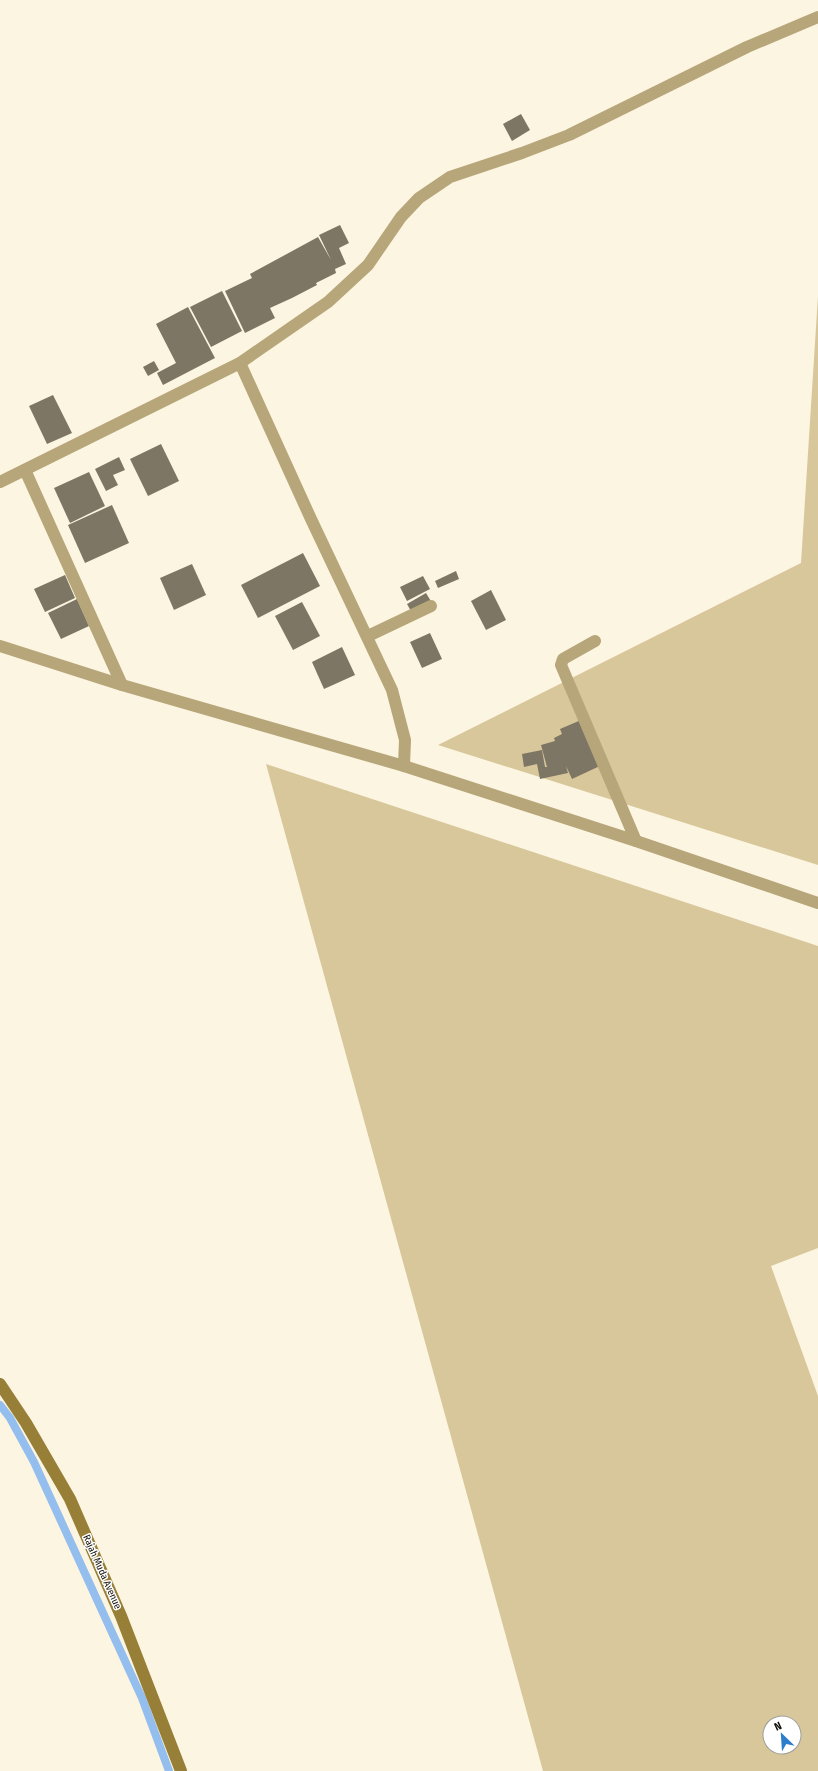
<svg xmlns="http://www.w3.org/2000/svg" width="818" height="1771" font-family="'Fira Sans Condensed',sans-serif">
<rect width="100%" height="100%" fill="#fcf5e1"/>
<g fill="#d8c79a" fill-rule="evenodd">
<path d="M818,296V865L438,745L801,563Z"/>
<path d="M266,764L818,946V1248L771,1266L818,1396V1771H543ZM770,1723H794V1747H770Z"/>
</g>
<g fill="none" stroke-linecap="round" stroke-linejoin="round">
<path stroke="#94beed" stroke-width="8" d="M0,1405L10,1418L34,1462L142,1698L169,1771"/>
</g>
<g fill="#7d7664">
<path d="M521,114L530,130L512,141L503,124Z"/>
<path d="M340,225L349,243L339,248L346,264L335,269L336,273L316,283L317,285L292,298L277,269L292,298L270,308L275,318L245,333L225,291L252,278L250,274L318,237L331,260L319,235Z"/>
<path d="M222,291L242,331L211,347L190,307Z"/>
<path d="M188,307L215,358L163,385L157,373L176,363L156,324Z"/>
<path d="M154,361L159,370L148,376L143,367Z"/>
<path d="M53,395L72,433L47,444L29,406Z"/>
<path d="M161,444L179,481L148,496L130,459Z"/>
<path d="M119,457L125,470L113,475L118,485L106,491L95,469Z"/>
<path d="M89,472L105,506L70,523L54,488Z"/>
<path d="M112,505L129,543L85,563L68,525Z"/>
<path d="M303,553L320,586L258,618L241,585Z"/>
<path d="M192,564L206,595L174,610L160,578Z"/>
<path d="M456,571L459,579L438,588L435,581Z"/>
<path d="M65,575L75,598L45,612L34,589Z"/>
<path d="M423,576L430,589L407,601L400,587Z"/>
<path d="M491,590L506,620L486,630L471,601Z"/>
<path d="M426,593L432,603L412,613L407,604Z"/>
<path d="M77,599L89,626L61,639L48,613Z"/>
<path d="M302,602L320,636L293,650L275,616Z"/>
<path d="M430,633L442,659L422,668L410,642Z"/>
<path d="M342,647L355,675L324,689L312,662Z"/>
<path d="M581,720L602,765L572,779L566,766L568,773L540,779L537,764L524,767L522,754L542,750L545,767H547L541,745L555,741L554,738L562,734L560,729Z"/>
</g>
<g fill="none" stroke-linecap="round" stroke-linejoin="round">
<path stroke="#b7a67a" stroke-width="12" d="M368,636L431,606"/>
<g stroke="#b7a67a" stroke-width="12">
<path d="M240,363L311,519L392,690L405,740L404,766"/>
<path d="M25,470L122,685"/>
<path d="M0,482L240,363L328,302L368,265L401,217L419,198L450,177L522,153L569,135L747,47L818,17"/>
<path d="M595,641L563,659L561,665L636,841"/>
<path d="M0,646L122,685L404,766L636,841L818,903"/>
</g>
<path stroke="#987f37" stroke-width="12" d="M0,1384L26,1423L70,1499L121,1616L181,1771"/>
</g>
<g text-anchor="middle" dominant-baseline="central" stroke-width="3" stroke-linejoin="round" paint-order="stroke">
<g font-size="10" fill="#121009" stroke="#fff">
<text transform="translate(102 1572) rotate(66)">Rajah Muda Avenue</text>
</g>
</g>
<g transform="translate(782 1735) rotate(335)"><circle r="19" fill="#ffffff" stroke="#a09f9d"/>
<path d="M0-3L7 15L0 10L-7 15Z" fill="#2d7dcd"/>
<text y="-6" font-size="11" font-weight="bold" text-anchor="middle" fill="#121009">N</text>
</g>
</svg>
